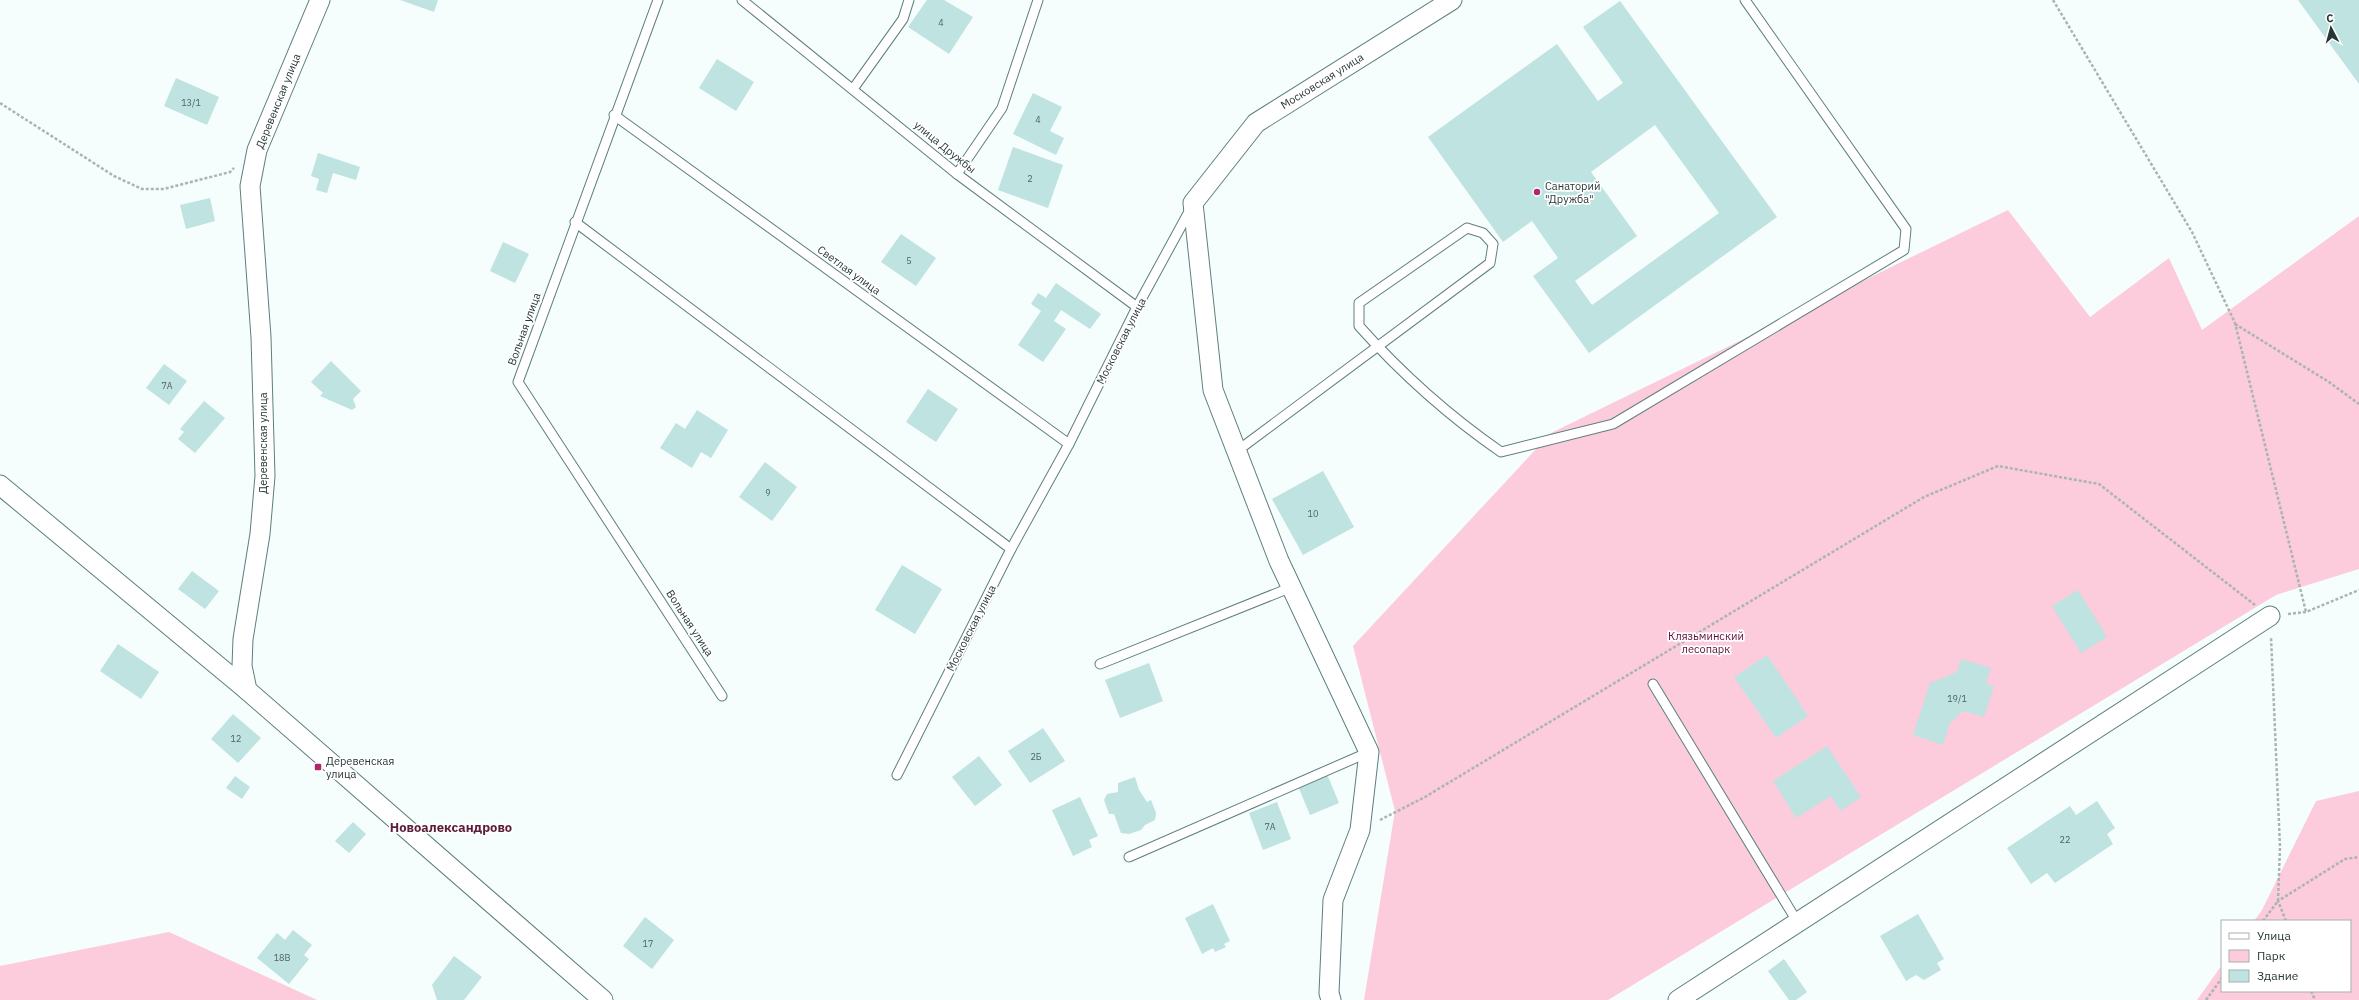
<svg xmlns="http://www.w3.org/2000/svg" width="2359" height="1000" font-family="'IBM Plex Sans',sans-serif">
<rect width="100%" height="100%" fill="#f6fdfd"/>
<g fill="#fccbdc">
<path d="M2008,210L2090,317L2169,258L2202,330L2359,216V569L2276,595L1608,1000H1364L1395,811L1353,646L1551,433Z"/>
<path d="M2359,791V1000H2197L2222,965V991H2350V921H2254L2262,910L2316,801Z"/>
<path d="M169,932L317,1000H0V966Z"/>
</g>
<g fill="#bee3e1" fill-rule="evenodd">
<path d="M400,0H438L434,12Z"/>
<path d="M927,0H944L973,17L949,54L908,27Z"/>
<path d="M2298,0H2359V84Z"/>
<path d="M1620,1L1777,217L1589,353L1533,276L1558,258L1532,221L1503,242L1428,137L1557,44L1598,101L1623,83L1583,27ZM1655,125L1719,213L1592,305L1575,281L1637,236L1591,172Z"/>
<path d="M717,59L754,82L736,111L699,88Z"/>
<path d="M176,78L219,97L207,125L164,106Z"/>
<path d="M1033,93L1062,107L1050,131L1064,138L1056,155L1013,134Z"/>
<path d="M1013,147L1063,165L1048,208L998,190Z"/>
<path d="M318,153L360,167L356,180L333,173L327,193L316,190L319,179L311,176Z"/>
<path d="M210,198L215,221L186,229L180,205Z"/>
<path d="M901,234L936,258L916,286L881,262Z"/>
<path d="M503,242L529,254L515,283L490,271Z"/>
<path d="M1056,283L1101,314L1090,329L1061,310L1054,321L1066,329L1043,362L1018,345L1041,311L1031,304L1038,293L1046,298Z"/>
<path d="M331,361L361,391L353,399L356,407L352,410L320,396L323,393L311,382Z"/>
<path d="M164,364L187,381L169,405L146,388Z"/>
<path d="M928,389L958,409L936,442L906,422Z"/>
<path d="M204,401L225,418L195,453L178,439L184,432L180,429Z"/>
<path d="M697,410L728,430L711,458L701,452L692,468L660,448L676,423L685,429Z"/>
<path d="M765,462L797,487L772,521L739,497Z"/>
<path d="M1323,471L1354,527L1303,555L1272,499Z"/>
<path d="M902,565L942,589L915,634L875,610Z"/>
<path d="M192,571L219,591L205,609L178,589Z"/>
<path d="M2078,590L2107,637L2081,653L2052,606Z"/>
<path d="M118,644L159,672L141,699L100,671Z"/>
<path d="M1767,655L1808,716L1776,738L1734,677Z"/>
<path d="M1961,659L1991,668L1986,684L1994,686L1984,717L1963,711L1950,723L1943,745L1913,735L1930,683L1957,672Z"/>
<path d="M1149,663L1163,701L1120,718L1105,680Z"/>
<path d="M233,714L261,738L238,763L211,739Z"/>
<path d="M1043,728L1065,761L1030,783L1008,751Z"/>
<path d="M1827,746L1861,797L1840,811L1831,796L1796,818L1773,781Z"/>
<path d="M979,756L1002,785L975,806L952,777Z"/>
<path d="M1327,774L1339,803L1310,815L1298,786Z"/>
<path d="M235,776L250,787L242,799L226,788Z"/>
<path d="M1135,777L1139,790L1147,802L1151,800L1156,813L1155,820L1145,825L1141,830L1129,834L1121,833L1114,814H1109L1104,800L1107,794L1118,792V783Z"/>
<path d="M1080,797L1098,836L1089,840L1092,847L1073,856L1052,810Z"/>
<path d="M2097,801L2115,828L2107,834L2113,844L2055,883L2047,873L2031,884L2007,848L2070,806L2076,815Z"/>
<path d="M1277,802L1291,839L1263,850L1249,813Z"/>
<path d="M353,822L366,834L349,853L335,841Z"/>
<path d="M1213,904L1230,941L1224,944L1226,947L1215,952L1213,948L1202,954L1185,918Z"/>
<path d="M1918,914L1944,959L1937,963L1941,970L1924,980L1916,975L1906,981L1880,936Z"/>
<path d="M645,917L674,940L652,969L623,946Z"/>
<path d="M293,930L312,945L304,955L309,959L289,984L257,958L277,933L285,940Z"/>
<path d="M454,956L482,977L464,1000H437L432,985Z"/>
<path d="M1784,959L1807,992L1796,1000H1789L1768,971Z"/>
</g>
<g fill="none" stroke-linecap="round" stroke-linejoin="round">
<g stroke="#5d7f7e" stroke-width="11">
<g id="service">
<path d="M658,0L518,382L722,696"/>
<path d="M742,0L957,174L1137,307"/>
<path d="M853,89L903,19L909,0"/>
<path d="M614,115L1069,444"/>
<path d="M957,174L1002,108L1038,0"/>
<path d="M575,222L1011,549"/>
<path d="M1237,451L1490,263L1493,244L1483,233L1467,228L1359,303V326C1401,373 1449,416 1501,452L1613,424L1904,250L1906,229L1745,0"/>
<path d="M1100,664L1292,587"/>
<path d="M1653,684L1798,923"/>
<path d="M897,775L1011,549L1069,444L1137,307L1191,208"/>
<path d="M1129,857L1369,752"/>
</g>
</g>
<g stroke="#5d7f7e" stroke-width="21">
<g id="minor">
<path d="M320,0L257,150L250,186L261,337L265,476L260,534L243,639L242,666L247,690L603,1000"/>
<path d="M0,485L247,690"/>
<path d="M1331,1000L1329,993L1333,900L1360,830L1369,752L1279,561L1213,390L1193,203L1256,123L1452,0"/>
<path d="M1678,1000L2270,616"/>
</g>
</g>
<g stroke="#aab4b4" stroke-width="2.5" stroke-dasharray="3 2" stroke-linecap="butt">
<path d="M2053,0L2192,232L2235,323L2306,612"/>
<path d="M0,103L114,176L142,189H164L230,172L234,168"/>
<path d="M2235,324L2329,382L2359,404"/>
<path d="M2288,614L2306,612L2359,590"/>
<path d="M1380,820L1425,797L1924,497L1998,466L2099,484L2255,605"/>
<path d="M2263,921L2278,901L2280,847L2271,637"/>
<path d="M2286,921L2278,901L2345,859L2359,857"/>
<path d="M2311,991L2315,1000"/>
<path d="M2206,1000L2222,978"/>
</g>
<use href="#service" stroke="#fff" stroke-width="9"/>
<use href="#minor" stroke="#fff" stroke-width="19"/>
</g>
<g fill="#af286b" stroke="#fff" stroke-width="1.5">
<circle cx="1537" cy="192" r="4"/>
<rect x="314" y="763" width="8" height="8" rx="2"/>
</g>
<g text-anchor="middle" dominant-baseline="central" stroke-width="3.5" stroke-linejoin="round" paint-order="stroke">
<g font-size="9" fill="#4e6261">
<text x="941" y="22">4</text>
<text x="191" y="102">13/1</text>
<text x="1038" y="119">4</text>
<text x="1030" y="178">2</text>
<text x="909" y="260">5</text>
<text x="167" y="385">7А</text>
<text x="768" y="492">9</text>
<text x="1313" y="513">10</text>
<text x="1957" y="698">19/1</text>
<text x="236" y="738">12</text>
<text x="1036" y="756">2Б</text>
<text x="1270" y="826">7А</text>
<text x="2065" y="839">22</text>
<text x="648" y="943">17</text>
<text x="282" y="957">18В</text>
</g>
<g font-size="11" fill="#283736" stroke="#fff">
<text transform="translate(1322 81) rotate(-32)">Московская улица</text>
<text transform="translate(278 101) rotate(-68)">Деревенская улица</text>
<text transform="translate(945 147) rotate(39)">улица Дружбы</text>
<text transform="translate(849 270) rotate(36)">Светлая улица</text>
<text transform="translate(524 329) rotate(-70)">Вольная улица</text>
<text transform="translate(1121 341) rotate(-63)">Московская улица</text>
<text transform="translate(263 443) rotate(-90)">Деревенская улица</text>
<text transform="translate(690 623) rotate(57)">Вольная улица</text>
<text transform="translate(971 628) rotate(-63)">Московская улица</text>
</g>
<g font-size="11" fill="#283736" stroke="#fff" text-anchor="start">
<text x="1545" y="186">Санаторий<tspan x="1545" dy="13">"Дружба"</tspan></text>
<text x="326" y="761">Деревенская<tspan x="326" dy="13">улица</tspan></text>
</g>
<g font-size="11" fill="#5f0d37" stroke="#fff">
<text x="1706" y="636">Клязьминский<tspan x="1706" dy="13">лесопарк</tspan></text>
</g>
<g font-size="13" font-weight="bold" fill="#5d1c3a" stroke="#fff">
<text x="451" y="827">Новоалександрово</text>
</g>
</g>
<rect x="2221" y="920" width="130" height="72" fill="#ffffff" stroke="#a9afaf"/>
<rect x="2229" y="933" width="20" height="6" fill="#ffffff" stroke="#a9afaf"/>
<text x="2257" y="940" font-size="12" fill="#283736">Улица</text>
<rect x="2229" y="950" width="20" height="12" fill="#fccbdc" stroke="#a9afaf"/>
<text x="2257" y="960" font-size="12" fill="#283736">Парк</text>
<rect x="2229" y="970" width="20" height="12" fill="#bee3e1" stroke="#a9afaf"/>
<text x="2257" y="980" font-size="12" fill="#283736">Здание</text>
<g transform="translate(2331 28) rotate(354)" stroke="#ffffff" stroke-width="3" paint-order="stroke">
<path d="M0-3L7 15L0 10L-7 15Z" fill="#283736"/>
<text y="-6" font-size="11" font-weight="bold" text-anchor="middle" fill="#283736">С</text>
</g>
</svg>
